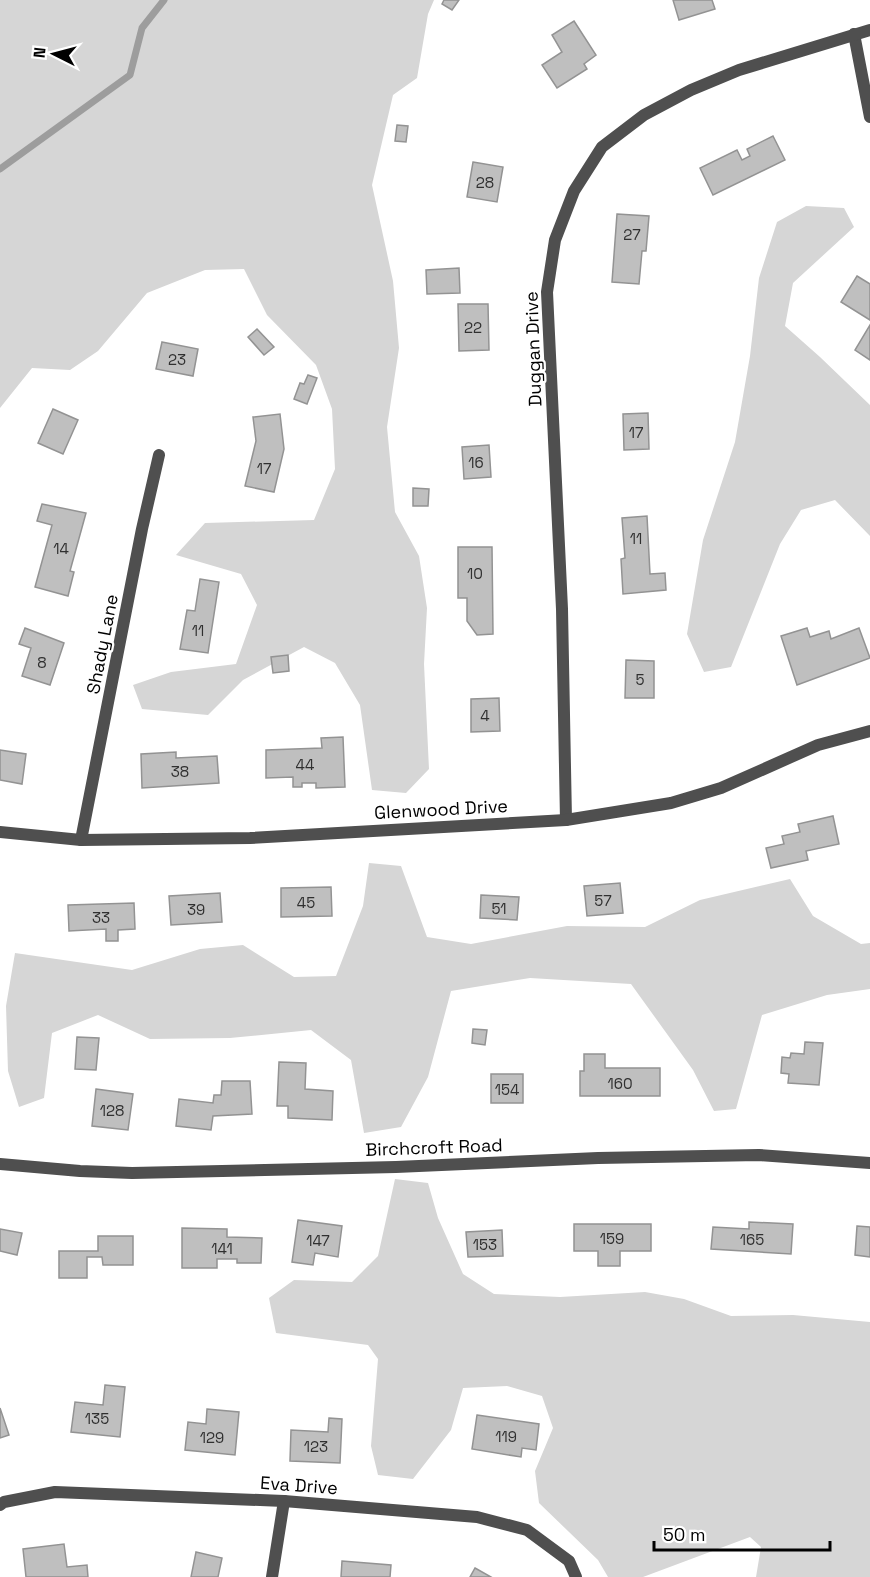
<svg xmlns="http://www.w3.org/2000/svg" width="870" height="1577" font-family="'Space Grotesk',sans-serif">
<rect width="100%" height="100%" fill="#fff"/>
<g fill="#d6d6d6">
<path d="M0,0H434L428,14L417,78L393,95L372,185L393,281L399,348L387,427L395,512L419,556L427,608L424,664L429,769L406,793L372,790L360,705L335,663L304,647L243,680L208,715L142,709L133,685L171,672L236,664L257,605L241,574L176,555L205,523L314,520L335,469L332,409L316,365L267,315L244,269L205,270L147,293L98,351L70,370L32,368L0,408Z"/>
<path d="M806,206L844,208L854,227L793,283L785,326L820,357L870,405V536L835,500L801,510L780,544L731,667L704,672L687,634L703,540L735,442L750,356L759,278L777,222Z"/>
<path d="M369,863L401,866L427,937L471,944L567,926L645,927L700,900L790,879L813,916L861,944L870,943V989L827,995L762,1015L736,1109L714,1111L693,1070L631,984L530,978L451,991L428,1077L401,1127L364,1133L351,1060L311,1030L230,1038L150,1039L98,1015L52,1033L44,1098L19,1107L8,1071L6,1006L15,953L132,970L200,949L243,945L294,977L336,976L363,906Z"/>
<path d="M395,1179L428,1183L438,1218L463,1274L494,1294L560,1297L645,1292L684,1299L731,1316L793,1315L870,1322V1577H756L761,1547L750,1537L643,1577H608L598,1560L539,1503L535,1471L553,1428L542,1396L507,1386L463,1388L451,1430L413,1479L378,1475L371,1446L378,1359L368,1345L276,1333L269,1298L294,1280L352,1282L378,1256Z"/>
</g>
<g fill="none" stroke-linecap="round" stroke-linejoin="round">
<path stroke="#9d9d9d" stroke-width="7" d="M0,169L130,75L142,28L164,0"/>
</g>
<g fill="#bfbfbf" stroke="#939393" stroke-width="1.5">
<path d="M444,0H459L452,10L442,4Z"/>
<path d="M673,0H712L715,9L679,20Z"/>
<path d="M574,21L596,55L584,64L587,69L557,88L542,65L562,52L552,35Z"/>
<path d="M397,125L408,126L406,142L395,141Z"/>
<path d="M773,136L785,160L713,195L700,168L737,150L742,160L750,156L747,149Z"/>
<path d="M473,162L503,167L497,202L467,197Z"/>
<path d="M617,214L649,216L646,251H642L639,284L612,282Z"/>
<path d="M459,268L460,293L427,294L426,270Z"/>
<path d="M857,276L870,284V320L841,302Z"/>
<path d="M458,304H488L489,350L459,351Z"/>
<path d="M870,325V360L855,350Z"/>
<path d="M257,329L274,347L264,355L248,337Z"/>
<path d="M162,342L198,349L193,376L156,369Z"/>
<path d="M308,375L317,378L307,404L294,399L300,383L304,384Z"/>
<path d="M53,409L78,420L63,454L38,443Z"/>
<path d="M648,413L649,449L624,450L623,414Z"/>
<path d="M280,414L284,449L274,492L245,486L256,441L253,417Z"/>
<path d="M489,445L491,477L464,479L462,447Z"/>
<path d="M413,488L429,489L428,506H413Z"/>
<path d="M42,504L86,513L70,571L74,572L68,596L35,587L52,525L37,521Z"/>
<path d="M647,516L650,574L665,573L666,590L623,594L621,559L625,558L622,518Z"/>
<path d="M458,547H492L493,634L477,635L467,621V598H458Z"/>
<path d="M200,579L219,582L208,653L180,649L187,610L195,611Z"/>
<path d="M25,628L64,643L50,685L22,676L31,648L19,644Z"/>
<path d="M807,628L810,637L829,631L831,639L859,628L870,658L797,685L781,636Z"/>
<path d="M288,655L289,671L273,673L271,657Z"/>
<path d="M626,660L654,661V698H625Z"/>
<path d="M499,698L500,731L471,732V699Z"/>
<path d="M343,737L345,787L316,788V783H302V787H293V777L266,778V750L322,748L321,738Z"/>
<path d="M0,750L26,754L22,784L0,780Z"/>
<path d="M176,752V758L217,756L219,783L142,788L141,754Z"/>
<path d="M833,816L839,844L806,851L808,860L771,868L766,848L784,844L782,836L800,832L798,824Z"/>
<path d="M620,883L623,913L587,916L584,886Z"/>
<path d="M331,887L332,916L281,917V888Z"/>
<path d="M220,893L222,922L171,925L169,896Z"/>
<path d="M481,895L519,897L517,920L480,918Z"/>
<path d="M134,903L135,929L118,930V941H106V929L69,931L68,905Z"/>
<path d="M473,1029L487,1030L485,1045L472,1043Z"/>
<path d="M77,1037L99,1038L96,1070L75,1069Z"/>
<path d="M805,1042L823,1043L819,1085L788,1083L789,1074L781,1073L782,1057L790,1058L791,1053L804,1054Z"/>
<path d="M584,1054H605V1068H660V1096H580V1071H584Z"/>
<path d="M279,1062L306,1063L305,1089L333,1091L332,1120L288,1118V1106H277Z"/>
<rect x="491" y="1074" width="32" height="29"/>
<path d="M222,1081H250L252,1114L213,1116L211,1130L176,1126L179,1099L213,1103L214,1095H221Z"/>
<path d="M96,1089L133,1094L128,1130L92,1126Z"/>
<path d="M298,1220L342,1226L338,1257L315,1253L313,1265L292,1262Z"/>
<path d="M749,1222L793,1224L791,1254L711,1249L713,1227L749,1229Z"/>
<path d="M574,1224H651V1251H620V1266H598V1251H574Z"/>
<path d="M857,1226L870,1227V1257L855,1255Z"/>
<path d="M182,1228L227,1229V1237L262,1238L261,1263H237V1259H217V1268H182Z"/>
<path d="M0,1229L22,1233L17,1255L0,1251Z"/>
<path d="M502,1230L503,1256L468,1257L466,1232Z"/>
<path d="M98,1236H133V1265H103L102,1257H87V1278H59V1251H98Z"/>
<path d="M105,1385L125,1387L120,1437L71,1432L75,1402L103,1405Z"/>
<path d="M0,1408L9,1435L0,1438Z"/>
<path d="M207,1409L239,1412L235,1455L185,1450L188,1422L206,1424Z"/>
<path d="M477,1415L539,1424L536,1450L522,1448L521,1457L472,1449Z"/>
<path d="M329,1418L342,1419L340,1463L290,1461L291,1430L328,1432Z"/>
<path d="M64,1544L67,1567L87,1565L88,1577H26L23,1549Z"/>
<path d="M196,1552L222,1558L218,1577H191Z"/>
<path d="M342,1561L391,1565L390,1577H341Z"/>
<path d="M475,1568L491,1577H470Z"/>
</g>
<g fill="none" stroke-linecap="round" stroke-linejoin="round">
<g stroke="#4f4f4f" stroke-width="12">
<path d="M854,34L870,117"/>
<path d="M566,820L562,609L547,292L555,240L574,191L602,147L644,115L691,90L739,70L870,30"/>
<path d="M0,832L81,840L250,838L566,820L671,803L721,788L818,745L870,731"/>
<path d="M81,840L142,529L159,455"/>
<path d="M0,1164L80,1171L132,1173L396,1167L598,1158L759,1155L870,1163"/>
<path d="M0,1505L4,1502L55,1492L284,1501L477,1517L527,1530L569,1561L576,1577"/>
<path d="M272,1577L284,1501"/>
</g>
</g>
<g text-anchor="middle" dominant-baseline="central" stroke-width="4.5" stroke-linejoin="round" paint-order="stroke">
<g font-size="15" fill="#303030">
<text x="485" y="182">28</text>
<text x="632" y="234">27</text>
<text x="473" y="327">22</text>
<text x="177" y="359">23</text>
<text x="636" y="432">17</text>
<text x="476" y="462">16</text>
<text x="264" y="468">17</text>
<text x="636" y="538">11</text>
<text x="61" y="548">14</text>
<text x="475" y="573">10</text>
<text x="198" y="630">11</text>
<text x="42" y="662">8</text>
<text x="640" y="679">5</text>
<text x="485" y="715">4</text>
<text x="305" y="764">44</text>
<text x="180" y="771">38</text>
<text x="603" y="900">57</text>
<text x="306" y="902">45</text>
<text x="499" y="908">51</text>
<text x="196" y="909">39</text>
<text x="101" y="917">33</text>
<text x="620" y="1083">160</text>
<text x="507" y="1089">154</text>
<text x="112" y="1110">128</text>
<text x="612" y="1238">159</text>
<text x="752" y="1239">165</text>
<text x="318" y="1240">147</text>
<text x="485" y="1244">153</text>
<text x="222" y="1248">141</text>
<text x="97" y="1418">135</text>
<text x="506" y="1436">119</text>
<text x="212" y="1437">129</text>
<text x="316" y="1446">123</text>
</g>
<g font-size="18" fill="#000" stroke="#fff">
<text transform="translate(533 349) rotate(-92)">Duggan Drive</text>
<text transform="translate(102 644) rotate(-79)">Shady Lane</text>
<text transform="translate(441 809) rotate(-3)">Glenwood Drive</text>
<text transform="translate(434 1147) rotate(-2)">Birchcroft Road</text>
<text transform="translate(299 1485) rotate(4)">Eva Drive</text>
</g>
</g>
<g transform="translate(54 54) rotate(276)" stroke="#ffffff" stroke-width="4.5" paint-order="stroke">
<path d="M0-4.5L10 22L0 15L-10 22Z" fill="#000000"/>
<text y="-9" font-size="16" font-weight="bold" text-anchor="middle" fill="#000000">N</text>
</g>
<path d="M654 1541v9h176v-9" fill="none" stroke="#000000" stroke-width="3"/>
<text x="663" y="1541" font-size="18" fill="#000000" stroke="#ffffff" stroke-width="4.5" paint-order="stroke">50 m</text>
</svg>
